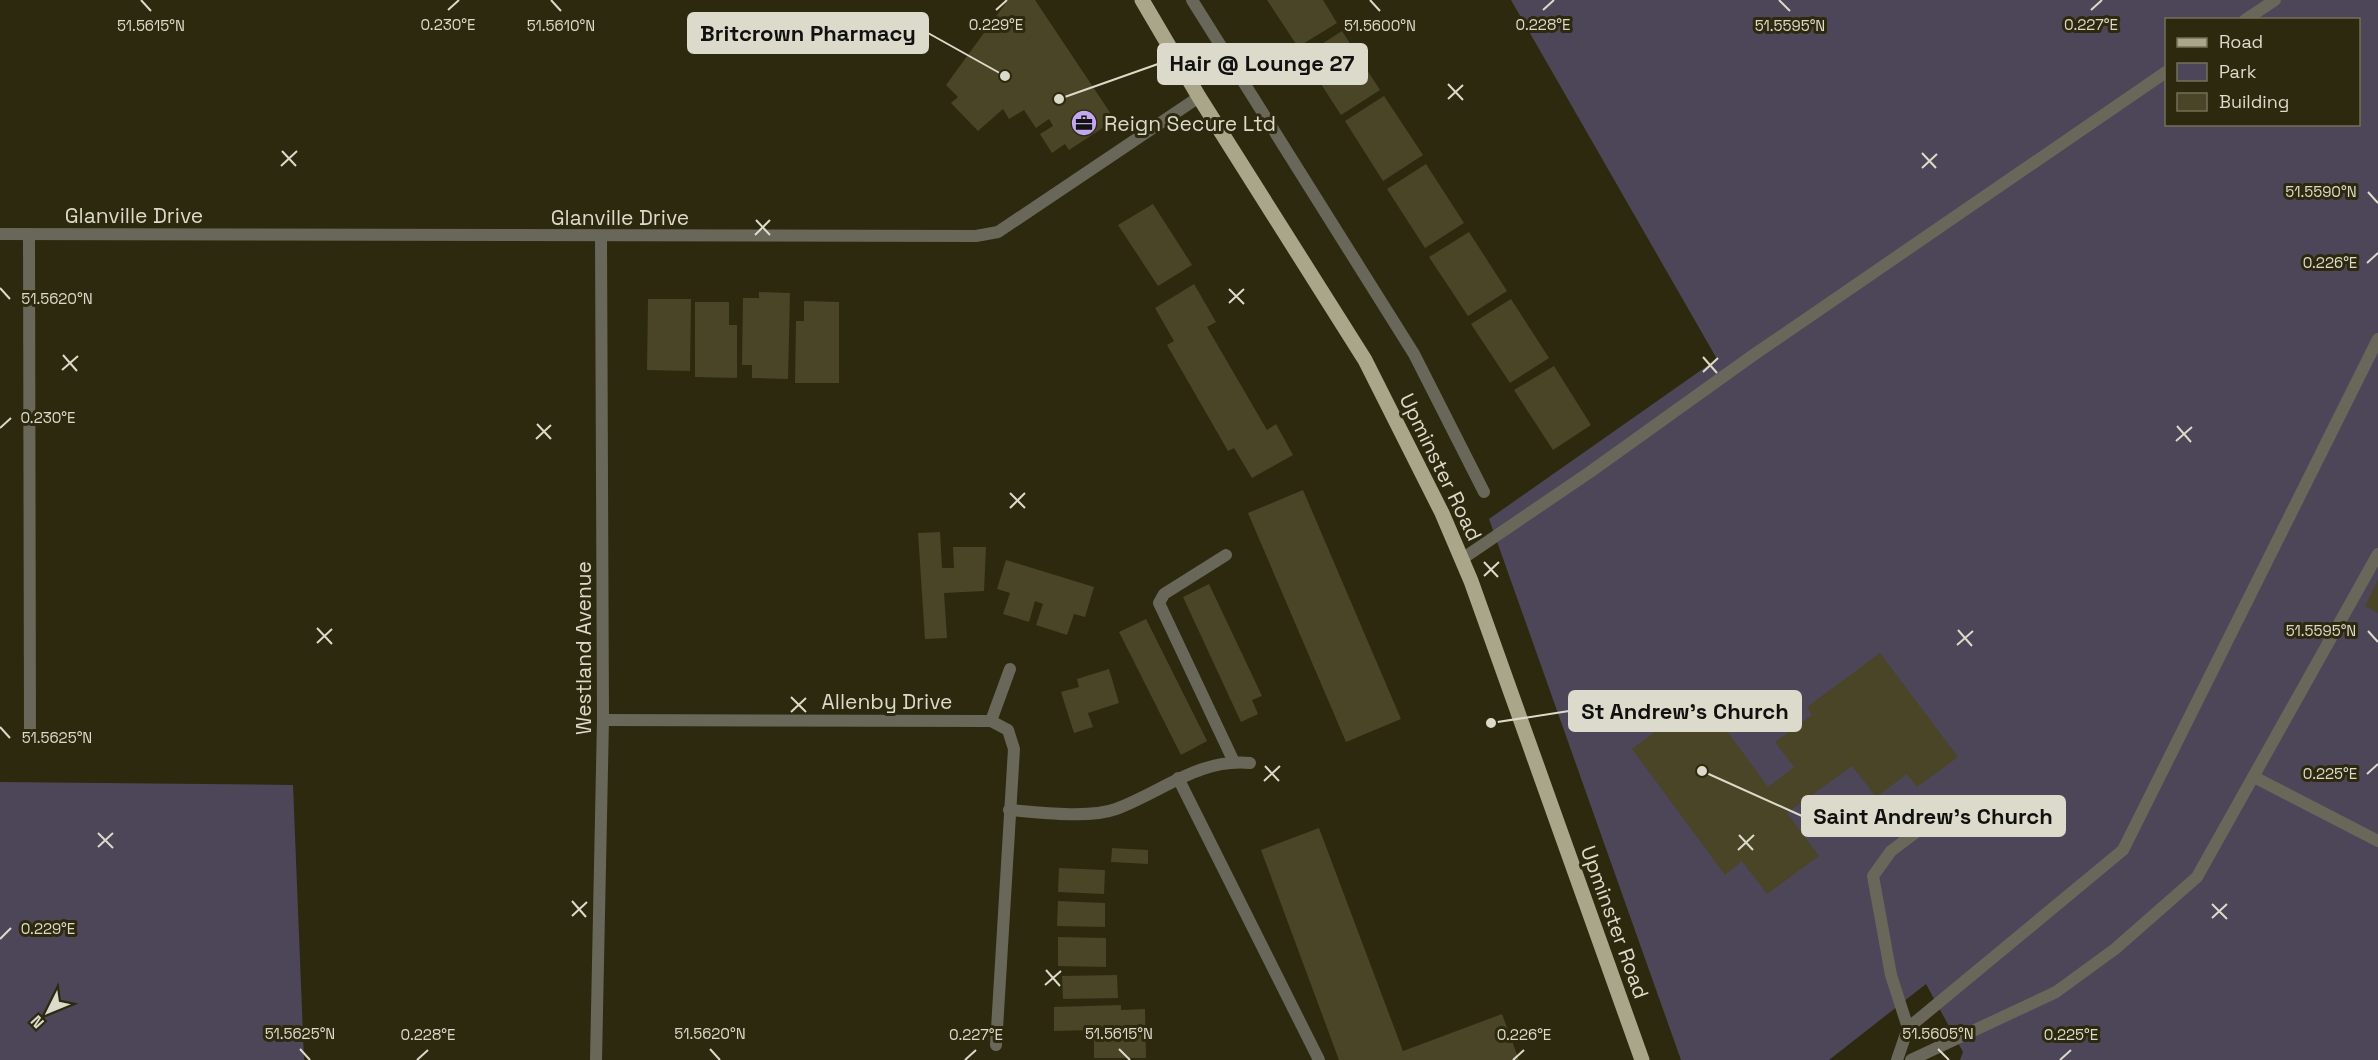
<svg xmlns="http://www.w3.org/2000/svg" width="2378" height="1060" font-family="'Space Grotesk',sans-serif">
<rect width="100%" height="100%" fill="#2d290e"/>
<g fill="#4d4658" fill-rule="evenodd">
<path d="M1511,0H2378V1060H1960L1963,1052L1926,984L1829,1060H1681L1489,519L1717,359ZM2166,20H2358V124H2166Z"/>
<path d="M0,782L293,785L304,1060H0Z"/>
</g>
<g fill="#494526">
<path d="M1008,0H1035L1115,120L1069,150L1065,144L1052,153L1040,134L1053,126L1049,119L1036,128L1024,110L1009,119L1003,109L978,131L951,103L958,97L946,85Z"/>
<path d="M1267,0H1323L1337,23L1298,47Z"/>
<path d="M1342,31L1380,90L1341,115L1303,56Z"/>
<path d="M1384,96L1423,155L1383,181L1345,121Z"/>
<path d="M1426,164L1464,223L1425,248L1387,189Z"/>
<path d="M1153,204L1192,265L1158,286L1118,225Z"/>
<path d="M1469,232L1507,291L1468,316L1429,257Z"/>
<path d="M1194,284L1216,322L1207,327L1267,430L1276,424L1293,455L1252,478L1234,448L1228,451L1167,345L1174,341L1155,308Z"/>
<path d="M759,292L790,293L788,379L752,378V365H742L743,298H759Z"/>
<path d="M648,299H691L690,371L647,370Z"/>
<path d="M1511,299L1549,358L1510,383L1471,324Z"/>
<path d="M804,301L839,302V383H795L796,321H804Z"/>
<path d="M695,302H729V325H737V378L695,377Z"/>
<path d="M1554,366L1591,425L1553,450L1514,390Z"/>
<path d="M1303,490L1401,719L1346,742L1248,513Z"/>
<path d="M940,532L942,568H954L953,547H986L984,591L944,593L947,638L925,639L918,533Z"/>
<path d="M1006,560L1094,587L1085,617L1074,614L1067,635L1036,625L1043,604L1035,601L1029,622L1003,614L1010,593L997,589Z"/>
<path d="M2378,580V613L2365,606Z"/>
<path d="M1209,584L1262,696L1252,700L1258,714L1241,722L1183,597Z"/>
<path d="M1146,619L1207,741L1181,755L1119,632Z"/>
<path d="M1880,653L1958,757L1917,787L1907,774L1876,797L1852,766L1787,813L1819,856L1767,894L1742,861L1725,875L1632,749L1702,697L1768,787L1794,767L1775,742L1812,715L1807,707Z"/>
<path d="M1109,669L1119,703L1088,713L1093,727L1074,733L1061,692L1079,687L1077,679Z"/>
<path d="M1319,828L1403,1051L1502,1014L1519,1060H1339L1261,850Z"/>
<path d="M1112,848L1148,850V864L1111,862Z"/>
<path d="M1059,868L1105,870L1104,894L1058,892Z"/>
<path d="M1058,901L1105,903V927L1057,926Z"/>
<path d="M1058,937L1106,938V967L1058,966Z"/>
<path d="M1117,975L1118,998L1063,999L1062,976Z"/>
<path d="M1121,1005V1010L1145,1009L1146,1058H1094V1030L1054,1031V1007Z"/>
</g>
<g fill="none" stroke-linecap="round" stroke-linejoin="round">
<g stroke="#69675a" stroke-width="12">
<path d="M2245,20L2275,0"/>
<path d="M1226,555L1164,594L1159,603L1234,762"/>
<path d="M1462,559L1590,472L1752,356L2166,72"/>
<path d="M2254,777L2378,841"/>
<path d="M1178,778L1319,1060"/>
<path d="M1908,1028L1891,975L1873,876L1891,851L1955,803"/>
<path d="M1897,1060L1908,1028L2123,850L2378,339"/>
<path d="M1911,1060L2056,992L2115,949L2197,877L2378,554"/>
</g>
<g stroke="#69675a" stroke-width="12">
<path d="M1192,0L1414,354L1484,492"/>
<path d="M0,234L976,236L998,232L1199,97"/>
<path d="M29,234L30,734"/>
<path d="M603,720L991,721"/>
<path d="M1009,810C1039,812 1088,819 1116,809C1162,792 1199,758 1250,763"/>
<path d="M996,1045L1014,749L1008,730L991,721L1010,669"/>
<path d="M596,1060L603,720L601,236"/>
</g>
<path stroke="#a9a689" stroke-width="15" d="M1142,0L1199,97L1365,360L1442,513L1471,581L1642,1060"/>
</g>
<path fill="none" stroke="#dcdaca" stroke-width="2" d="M141,0L151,11M551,0L561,11M1370,0L1380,11M1779,0L1790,11M448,10L459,0M996,10L1007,0M1543,10L1554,0M2091,10L2102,0M1448,84L1463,100M1448,99L1463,85M282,151L296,166M1922,153L1936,168M281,166L297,151M1922,168L1937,154M2368,192L2378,203M756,220L770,235M755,235L770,220M2367,263L2378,253M0,288L10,299M1229,289L1244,304M1229,303L1244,289M63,355L77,371M1703,357L1717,373M62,370L78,356M1703,372L1718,358M537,424L551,439M2177,426L2191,442M0,428L11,418M536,439L551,425M2176,441L2192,427M1010,493L1025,508M1010,508L1025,493M1484,562L1498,577M1484,576L1499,562M317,628L332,644M1958,630L1972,646M2368,631L2378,642M317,643L332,629M1957,645L1973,631M791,697L806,712M791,712L806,698M0,727L10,738M1265,766L1279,781M2367,774L2378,764M1264,781L1280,766M98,833L113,848M1739,835L1753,850M98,847L113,833M1738,850L1754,835M572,901L586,917M2212,904L2227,919M572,916L587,902M2212,918L2227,904M0,939L11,928M1046,970L1060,986M1045,985L1061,971M300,1049L310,1060M710,1049L720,1060M1119,1049L1130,1060M1938,1049L1949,1060M417,1060L428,1050M965,1060L976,1050M1513,1060L1524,1050M2060,1060L2071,1050"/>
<defs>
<g id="office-disc" transform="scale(1.35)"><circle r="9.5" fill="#c4a7f1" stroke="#2d290e"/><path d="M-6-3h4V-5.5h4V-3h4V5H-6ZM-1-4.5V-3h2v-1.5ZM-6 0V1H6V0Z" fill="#111"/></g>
</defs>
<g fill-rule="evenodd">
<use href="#office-disc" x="1084" y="123"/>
</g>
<g text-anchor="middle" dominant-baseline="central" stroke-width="6" stroke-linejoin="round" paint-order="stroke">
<g font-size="21" fill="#dcdaca" stroke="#2d290e" text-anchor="start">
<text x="1104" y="123">Reign Secure Ltd</text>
</g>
<g font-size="21" fill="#dcdaca" stroke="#2d290e">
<text x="134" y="215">Glanville Drive</text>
<text x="620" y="217">Glanville Drive</text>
<text transform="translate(1441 467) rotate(64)">Upminster Road</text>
<text transform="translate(583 648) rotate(-90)">Westland Avenue</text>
<text x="887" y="701">Allenby Drive</text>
<text transform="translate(1615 922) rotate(70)">Upminster Road</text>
</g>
</g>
<g font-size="15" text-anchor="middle" fill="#dcdaca" stroke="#2d290e" stroke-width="6" stroke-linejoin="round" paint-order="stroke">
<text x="448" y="30">0.230°E</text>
<text x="996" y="30">0.229°E</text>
<text x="1543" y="30">0.228°E</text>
<text x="2091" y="30">0.227°E</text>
<text x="1790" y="31">51.5595°N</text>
<text x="151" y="31">51.5615°N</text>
<text x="561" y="31">51.5610°N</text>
<text x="1380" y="31">51.5600°N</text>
<text x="2321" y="197">51.5590°N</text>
<text x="2330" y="268">0.226°E</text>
<text x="57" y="304">51.5620°N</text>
<text x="48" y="423">0.230°E</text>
<text x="2321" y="636">51.5595°N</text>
<text x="57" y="743">51.5625°N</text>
<text x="2330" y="779">0.225°E</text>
<text x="48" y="934">0.229°E</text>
<text x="300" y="1039">51.5625°N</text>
<text x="710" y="1039">51.5620°N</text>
<text x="1119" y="1039">51.5615°N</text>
<text x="1938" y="1039">51.5605°N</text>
<text x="428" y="1040">0.228°E</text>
<text x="976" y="1040">0.227°E</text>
<text x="1524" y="1040">0.226°E</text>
<text x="2071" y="1040">0.225°E</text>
</g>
<path fill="none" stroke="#dcdaca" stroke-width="2" d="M1005 76L928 33M1059 99L1158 64M1491 723L1569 711M1702 771L1802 816"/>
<g fill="#dcdaca" stroke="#2d290e" stroke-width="2">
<circle cx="1005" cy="76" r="6"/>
<circle cx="1059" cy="99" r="6"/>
<circle cx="1491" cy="723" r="6"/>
<circle cx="1702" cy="771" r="6"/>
</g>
<g fill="#dcdaca" stroke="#dcdaca" stroke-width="2">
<rect x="688" y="13" width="240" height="40" rx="6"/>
<rect x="1158" y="44" width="209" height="40" rx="6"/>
<rect x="1569" y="691" width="232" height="40" rx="6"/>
<rect x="1802" y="796" width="263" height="40" rx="6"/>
</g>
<g font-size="22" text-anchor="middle" font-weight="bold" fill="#111">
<text x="808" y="41">Britcrown Pharmacy</text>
<text x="1262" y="71">Hair @ Lounge 27</text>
<text x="1685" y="719">St Andrew's Church</text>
<text x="1933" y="824">Saint Andrew's Church</text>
</g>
<rect x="2165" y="18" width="195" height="108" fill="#2d290e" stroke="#737059" stroke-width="1.5"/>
<rect x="2177" y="38" width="30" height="9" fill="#a9a689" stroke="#737059" stroke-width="1.5"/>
<text x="2219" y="48" font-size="18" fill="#dcdaca">Road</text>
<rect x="2177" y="63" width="30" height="18" fill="#4d4658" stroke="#737059" stroke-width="1.5"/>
<text x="2219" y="78" font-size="18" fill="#dcdaca">Park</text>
<rect x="2177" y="93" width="30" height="18" fill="#494526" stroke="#737059" stroke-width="1.5"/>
<text x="2219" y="108" font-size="18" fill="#dcdaca">Building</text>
<g transform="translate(48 1012) rotate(227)" stroke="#2d290e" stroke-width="4.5" paint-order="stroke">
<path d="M0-4.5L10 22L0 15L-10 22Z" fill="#dcdaca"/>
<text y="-9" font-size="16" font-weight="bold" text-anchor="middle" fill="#dcdaca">N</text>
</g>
</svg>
